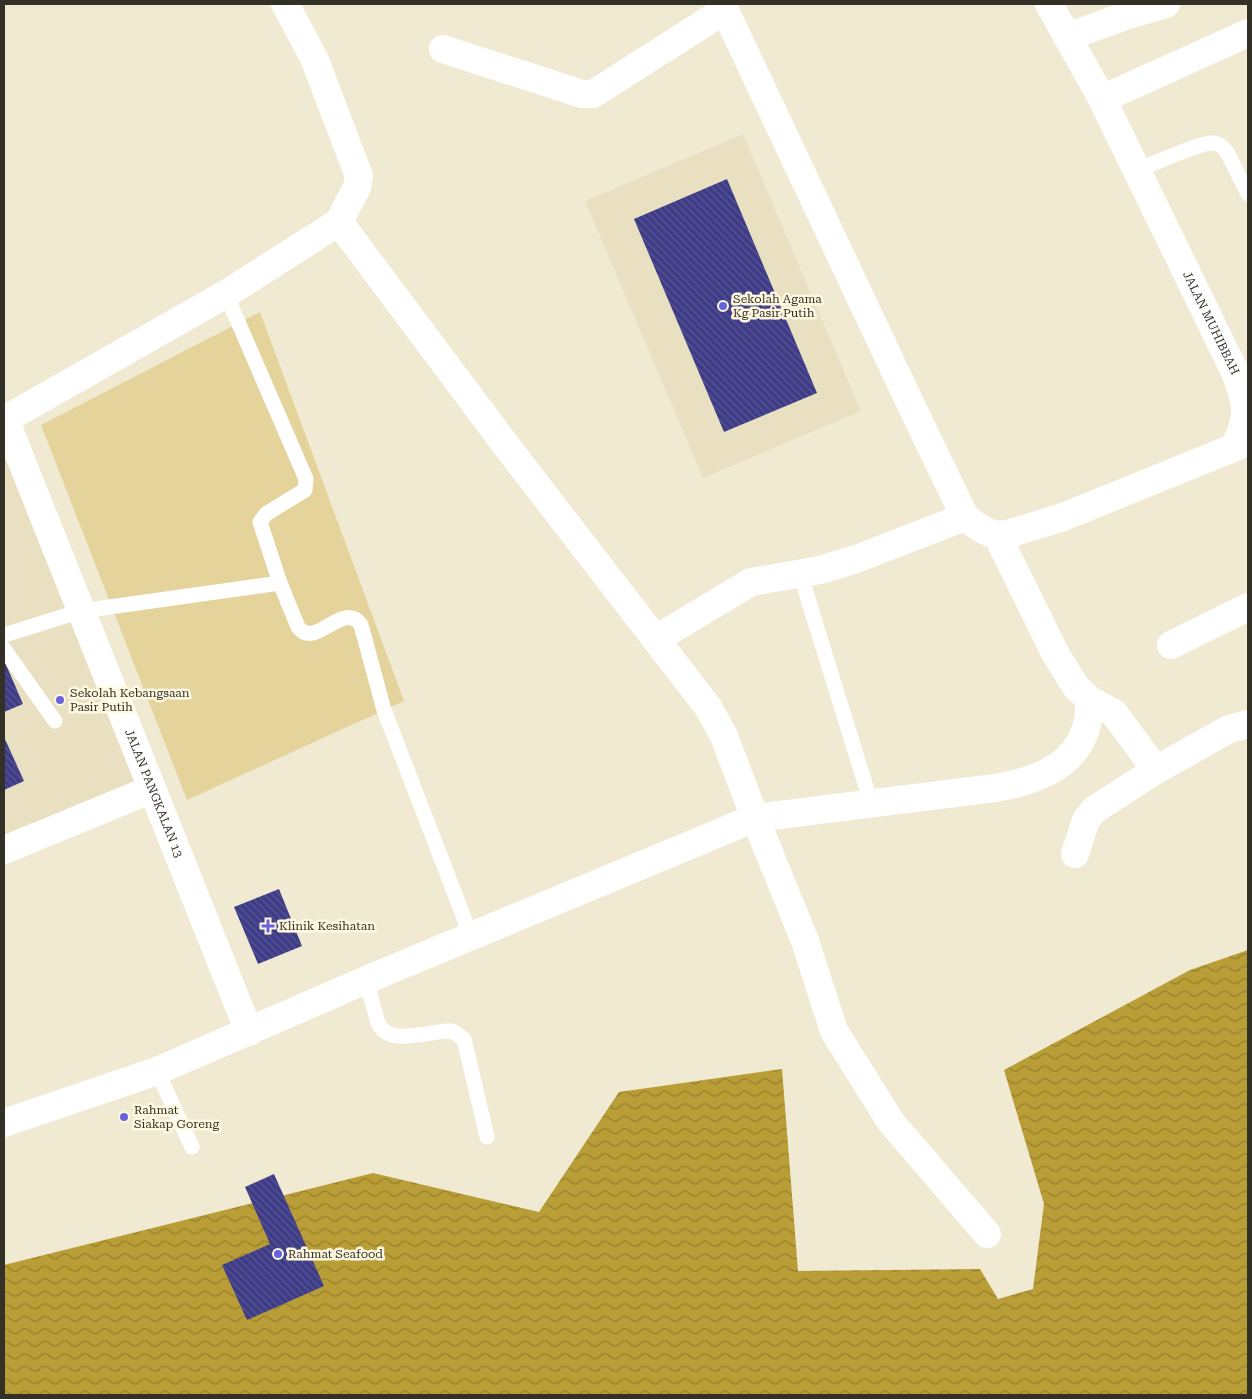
<svg xmlns="http://www.w3.org/2000/svg" width="1252" height="1399" font-family="'Roboto Serif',serif">
<defs>
<pattern id="water-waves" width="16" height="10" patternUnits="userSpaceOnUse" patternTransform="scale(1.25)"><rect width="16" height="10" fill="#b99d36"/><path d="M0 5q4-4 8 0t8 0" fill="none" stroke="#97802e"/></pattern>
<pattern id="building-back-hatch" width="6" height="6" patternUnits="userSpaceOnUse" patternTransform="scale(1.25)"><rect width="6" height="6" fill="#3e3b87"/><path d="M-1 5l2 2M0 0l6 6M5-1l2 2" fill="none" stroke="#585692"/></pattern>
</defs>
<rect width="100%" height="100%" fill="#f1ead3"/>
<g fill="#e9e0c2">
<path d="M743,134L861,411L703,478L585,201Z"/>
<path d="M4,420L152,789L4,850Z"/>
</g>
<path fill="#e4d39b" d="M260,312L404,701L187,800L41,425Z"/>
<path fill="url(#water-waves)" d="M1248,950V1395H4V1265L373,1173L539,1212L619,1092L782,1069L798,1271L980,1269L998,1299L1033,1289L1044,1204L1004,1070L1190,970Z"/>
<g fill="url(#building-back-hatch)">
<path d="M727,179L817,393L724,432L634,219Z"/>
<path d="M4,660L23,704L4,712Z"/>
<path d="M4,737L24,781L4,790Z"/>
<path d="M279,889L302,946L258,964L234,907Z"/>
<path d="M274,1174L324,1286L247,1320L222,1265L270,1244L245,1187Z"/>
</g>
<g fill="none" stroke-linecap="round" stroke-linejoin="round">
<g stroke="#fff" stroke-width="15">
<path d="M1136,170C1151,165 1199,143 1212,143C1220,143 1224,148 1228,154L1248,194"/>
<path d="M226,294L306,479L305,490L266,514L260,522L280,583L298,627C315,651 343,599 361,625L384,710L471,936"/>
<path d="M800,573L871,803"/>
<path d="M4,635L81,611L280,583"/>
<path d="M4,649L55,721"/>
<path d="M366,980L378,1023C389,1048 430,1030 452,1031L464,1039L487,1137"/>
<path d="M157,1071L192,1147"/>
</g>
<g stroke="#fff" stroke-width="28">
<path d="M722,4L912,407L965,517C975,525 984,532 997,535L1055,653L1076,687L1090,700L1114,713L1156,770"/>
<path id="s1" d="M1049,4L1102,99L1235,372C1247,404 1250,415 1235,446"/>
<path d="M1067,37L1128,15L1166,4"/>
<path d="M443,49L582,94H593L725,10"/>
<path d="M1102,99L1248,33"/>
<path d="M339,222L511,452L708,707L724,736L755,818L805,941L834,1031L891,1122L987,1234"/>
<path d="M4,420L226,294L339,222L357,187L359,176L314,58L285,4"/>
<path d="M997,535L1008,534L1063,517L1248,442"/>
<path d="M656,639L751,582L820,570L856,559L965,517"/>
<path d="M1171,645L1248,607"/>
<path d="M4,850L152,789"/>
<path d="M1075,854L1086,820L1094,810L1156,770L1229,729L1248,724"/>
<path d="M4,1123L157,1071L366,980L755,818L995,788C1031,782 1072,769 1085,731C1089,722 1089,710 1090,700"/>
</g>
<path stroke="#fff" stroke-width="28" id="s2" d="M4,417L249,1032"/>
</g>
<g fill="#6863dc" stroke="#fff8e0" stroke-width="2">
<circle cx="723" cy="306" r="5"/>
<circle cx="60" cy="700" r="5"/>
<path d="M265.5 918.5h5v5h5v5h-5v5h-5v-5h-5v-5h5z"/>
<circle cx="124" cy="1117" r="5"/>
<circle cx="278" cy="1254" r="5"/>
</g>
<g text-anchor="middle" dominant-baseline="central" stroke-width="5" stroke-linejoin="round" paint-order="stroke">
<g font-size="12" fill="#333027" stroke="#fff8e0" text-anchor="start">
<text x="733" y="299">Sekolah Agama<tspan x="733" dy="14">Kg Pasir Putih</tspan></text>
<text x="70" y="693">Sekolah Kebangsaan<tspan x="70" dy="14">Pasir Putih</tspan></text>
<text x="279" y="926">Klinik Kesihatan</text>
<text x="134" y="1110">Rahmat<tspan x="134" dy="14">Siakap Goreng</tspan></text>
<text x="288" y="1254">Rahmat Seafood</text>
</g>
<g font-size="12" fill="#333027" stroke="#fff8e0">
<text stroke="none"><textPath href="#s1" startOffset="358">JALAN MUHIBBAH</textPath></text>
<text stroke="none"><textPath href="#s2" startOffset="405">JALAN PANGKALAN 13</textPath></text>
</g>
</g>
<rect width="1252" height="1399" fill="none" stroke="#333027" stroke-width="10"/>
</svg>
